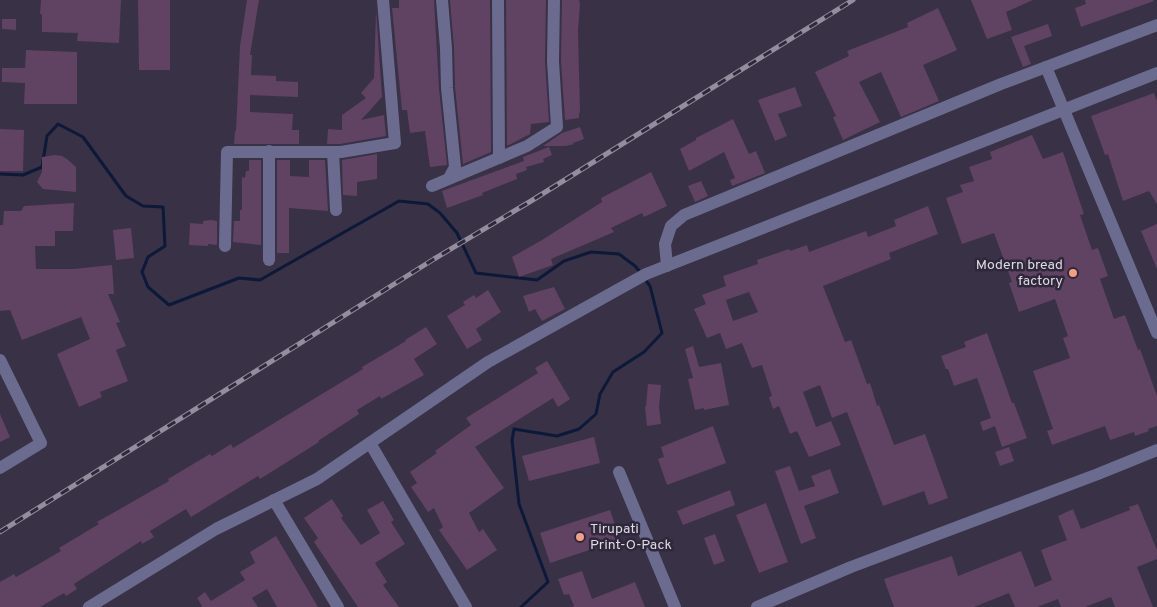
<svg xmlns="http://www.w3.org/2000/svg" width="1157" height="607" font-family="Overpass,sans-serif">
<rect width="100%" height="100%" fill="#393145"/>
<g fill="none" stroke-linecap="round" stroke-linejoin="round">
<g stroke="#0c1939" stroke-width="3">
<path d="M0,174L23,175L42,167L47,136L58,124L83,137L126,196L143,206L163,207L165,246L148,257L142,272L148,287L169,305L239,278L260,280L399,201L428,204L440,213L457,233L476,273L537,280L564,261L591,252L619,254L635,266L641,273"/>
<path d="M521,607L548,582L519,504L512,440L514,429L557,436L579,429L596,414L600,394L613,372L644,352L662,333L650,286L644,278"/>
</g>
</g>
<g fill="#604263" fill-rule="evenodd">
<path d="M41,0H121L119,43L77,41L78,33L42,32V14H40Z"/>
<path d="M138,0H170V70H139Z"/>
<path d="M247,0H259L250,55H252L251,75L276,76V81L298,82V97L250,95V112L293,114L292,130H299V144H234L235,131H236L240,46Z"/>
<path d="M399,0H434L439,89L447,165L430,167L425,131L410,133L407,110H402L392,8H399Z"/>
<path d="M450,0H490L491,152L463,164L455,87L454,48Z"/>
<path d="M506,0H546L545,61L549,122L531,124L530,134L509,145H507Z"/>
<path d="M562,0H579L580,4L578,30L580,113H579V118L565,120L561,61Z"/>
<path d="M971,0H1033L1006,12L1012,30L987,39Z"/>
<path d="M1085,0H1153L1154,1L1081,27L1075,8L1086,4Z"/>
<path d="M938,8L957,50L923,65L939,101L901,117L881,72L859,82L880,122L843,140L833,117L836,116L815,72L849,56L847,51L908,27L907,23Z"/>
<path d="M376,9L382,97L361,120L384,115L386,136L340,144H327L328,129L342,130V115L366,98L361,93L374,78Z"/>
<path d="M2,19H16V30L2,29Z"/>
<path d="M1048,24L1052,36L1024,46L1031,64L1023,67L1011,37Z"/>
<path d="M26,50L77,52V104H24L25,83L2,82V68H25Z"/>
<path d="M795,87L802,106L778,114L787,136L775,141L758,100Z"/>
<path d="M1154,93L1157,101V204L1149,191L1123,201L1108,154L1105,155L1091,116Z"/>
<path d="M733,119L749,154L756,151L765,173L732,186L730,180L735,178L724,152L689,171L680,149L696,140V138Z"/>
<path d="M580,127L584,139L573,143L574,144L566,146H543L562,133Z"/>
<path d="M0,129L24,130L23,171H0Z"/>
<path d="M1032,135L1043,159L1063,152L1084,214L1080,215L1092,250L1098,248L1108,276L1100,279L1114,319L1125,315L1138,350L1140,349L1157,396V426L1148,429L1149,431L1135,436L1134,432L1110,440L1105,426L1052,445L1047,431L1053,429L1033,371L1070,358L1063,338L1068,336L1055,299L1019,312L1009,283L1012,282L994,233L962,244L946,198L963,192L960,185L974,181L969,167L992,159L990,152Z"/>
<path d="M549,147L552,155L543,159L544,162L526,167L527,170L516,174L517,179L482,193L483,195L447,208L442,191L524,161L523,157Z"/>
<path d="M377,154V179L357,182V196L343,195L342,160Z"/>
<path d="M55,155L62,156L67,159L76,167V192L43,189L37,182L42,172V157Z"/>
<path d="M249,160H261V245L233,242L234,221H240V210H242V177L245,178L246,171H249Z"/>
<path d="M277,160H290V176L309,177V160H325L328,211L289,208V253H277Z"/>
<path d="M651,172L667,206L644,217L642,213L611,228L614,232L551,259L553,265L519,277L512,257L542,240L602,202L601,198Z"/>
<path d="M701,181L708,196L695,202L688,186Z"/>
<path d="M74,203L73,231H55V246H35L36,269H73L112,265L114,294H108L120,322L116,323L126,346L116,350L128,381L100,392L102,397L79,407L57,354L90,339L81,317L22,340L10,310L0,311V225H3L4,211H21L24,206Z"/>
<path d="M928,206L938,234L889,253L891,259L823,286L845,342L851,340L867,384L870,383L877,406L879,405L894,445L925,434L948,498L929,505L924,491L883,506L847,412L832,418L820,385L803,392L816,427L831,421L841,445L809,457L797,431L790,434L779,406L773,409L769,397L772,396L762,365L752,368L742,343L726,349L720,333L707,338L694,309L706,304L702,295L726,286L723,276L758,264L757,260L789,249L790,251L807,245L809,252L866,231L868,237L896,226L894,220ZM749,292L758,312L733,321L726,300Z"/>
<path d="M211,220L217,221V245L208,244V246L189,245L190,223L203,224V221Z"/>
<path d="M1157,224V269L1141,231Z"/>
<path d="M131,228L134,258L116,260L113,230Z"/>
<path d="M554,287L565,309L542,321L535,309L529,312L523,296Z"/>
<path d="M488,290L501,312L476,329L482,340L467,349L447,316L465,305L463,302L474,295L476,298Z"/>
<path d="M426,327L437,344L414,359L424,375L381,399L380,396L357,410L359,414L318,441L319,442L260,479L258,476L191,517L186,509L150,531L154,537L142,544L141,541L74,584L77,589L66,596L64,593L40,607H0V582L14,574L16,577L37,565L61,551L59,548L99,524L97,522L169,481L168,479L210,454L212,456L231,444L233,448L363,369L362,367L406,341L405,340Z"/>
<path d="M987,333L1012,403H1014L1027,438L1002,447L995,426L983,431L980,422L991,418L977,378L954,386L948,369H946L941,356L966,347L964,342Z"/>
<path d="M693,346L699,367L721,363L729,405L704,410V408L695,410L688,379L693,378L685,349Z"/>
<path d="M547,361L570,399L558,407L553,398L475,447L504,488L469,513L479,532L483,529L497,550L467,570L439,530L443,527L434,508L428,512L411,487L417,483L410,472L437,453L435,451L471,425L466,418L538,373L535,368Z"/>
<path d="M648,384L661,385L659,407L661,424L647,426L645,407L646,406Z"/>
<path d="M0,414L10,437L0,442Z"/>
<path d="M713,426L726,463L667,485L658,459L664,457L661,447Z"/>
<path d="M594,437L600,463L529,481L522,456Z"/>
<path d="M1009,447L1014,461L1000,466L995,452Z"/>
<path d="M790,466L799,491L815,486L811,476L830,469L839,493L804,506L816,538L801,544L775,471Z"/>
<path d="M730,490L735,505L683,525L677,511Z"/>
<path d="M332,499L343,516L341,518L361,545L380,533L367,510L383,501L394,520L391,522L405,544L375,563L387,582L383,585L399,607H358L314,542L318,538L304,518Z"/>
<path d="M766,503L788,562L759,573L736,515Z"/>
<path d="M1138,504L1157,550V559L1137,567L1153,607H1115L1111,597L1085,607H1061L1058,599L1037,607H1015L1009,593L974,607H894L884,579L952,556L958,576L1021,551L1035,587L1052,580L1041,550L1067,540L1058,516L1073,509L1081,529L1130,510L1129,507Z"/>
<path d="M610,510L620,540L550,563L540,533Z"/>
<path d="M715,534L725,561L714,565L704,538Z"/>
<path d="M276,536L318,607H277L267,589L252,598L258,607H201L202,606L197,598L205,592L211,601L245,580L240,572L255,563L250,552Z"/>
<path d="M582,571L592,599L635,582L645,607H572L574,606L569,594L564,595L558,579Z"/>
</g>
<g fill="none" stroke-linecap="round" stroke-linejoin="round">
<g stroke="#6a6b8f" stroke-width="12">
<path d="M442,0L446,48L447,88L455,167L449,178"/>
<path d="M498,0L499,158"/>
<path d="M1046,67L1157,333"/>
<path d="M269,151V260"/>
<path d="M333,152L336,210"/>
<path d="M432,186L527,146L557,127L553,61L554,0"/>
<path d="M225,246L227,152H341L395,143L383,0"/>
<path d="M667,266L665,244L671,226L684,215L1001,84L1157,25"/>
<path d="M0,360L41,443L0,468"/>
<path d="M370,443L466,607"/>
<path d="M619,472L675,607"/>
<path d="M274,500L338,607"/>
<path d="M89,607L216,529L317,479L488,362L646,274L1157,73"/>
<path d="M757,607L851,567L1098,474L1157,450"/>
</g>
<g stroke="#948d9e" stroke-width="5">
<path id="rail" d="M0,532L434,259L531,201L853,0"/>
</g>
<use href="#rail" stroke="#2f273a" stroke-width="3" stroke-dasharray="9" stroke-linecap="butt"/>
</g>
<g fill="#f2a081" stroke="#2f273a" stroke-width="2">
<circle cx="1073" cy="273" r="5"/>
<circle cx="580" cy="537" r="5"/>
</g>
<g text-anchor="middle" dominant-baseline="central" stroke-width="5" stroke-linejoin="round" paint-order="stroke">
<g font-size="14" fill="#dfdae7" stroke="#2f273a" text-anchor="end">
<text x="1063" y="265">Modern bread<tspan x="1063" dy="16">factory</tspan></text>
<text x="590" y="529" text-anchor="start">Tirupati<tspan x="590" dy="16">Print-O-Pack</tspan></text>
</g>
</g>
</svg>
